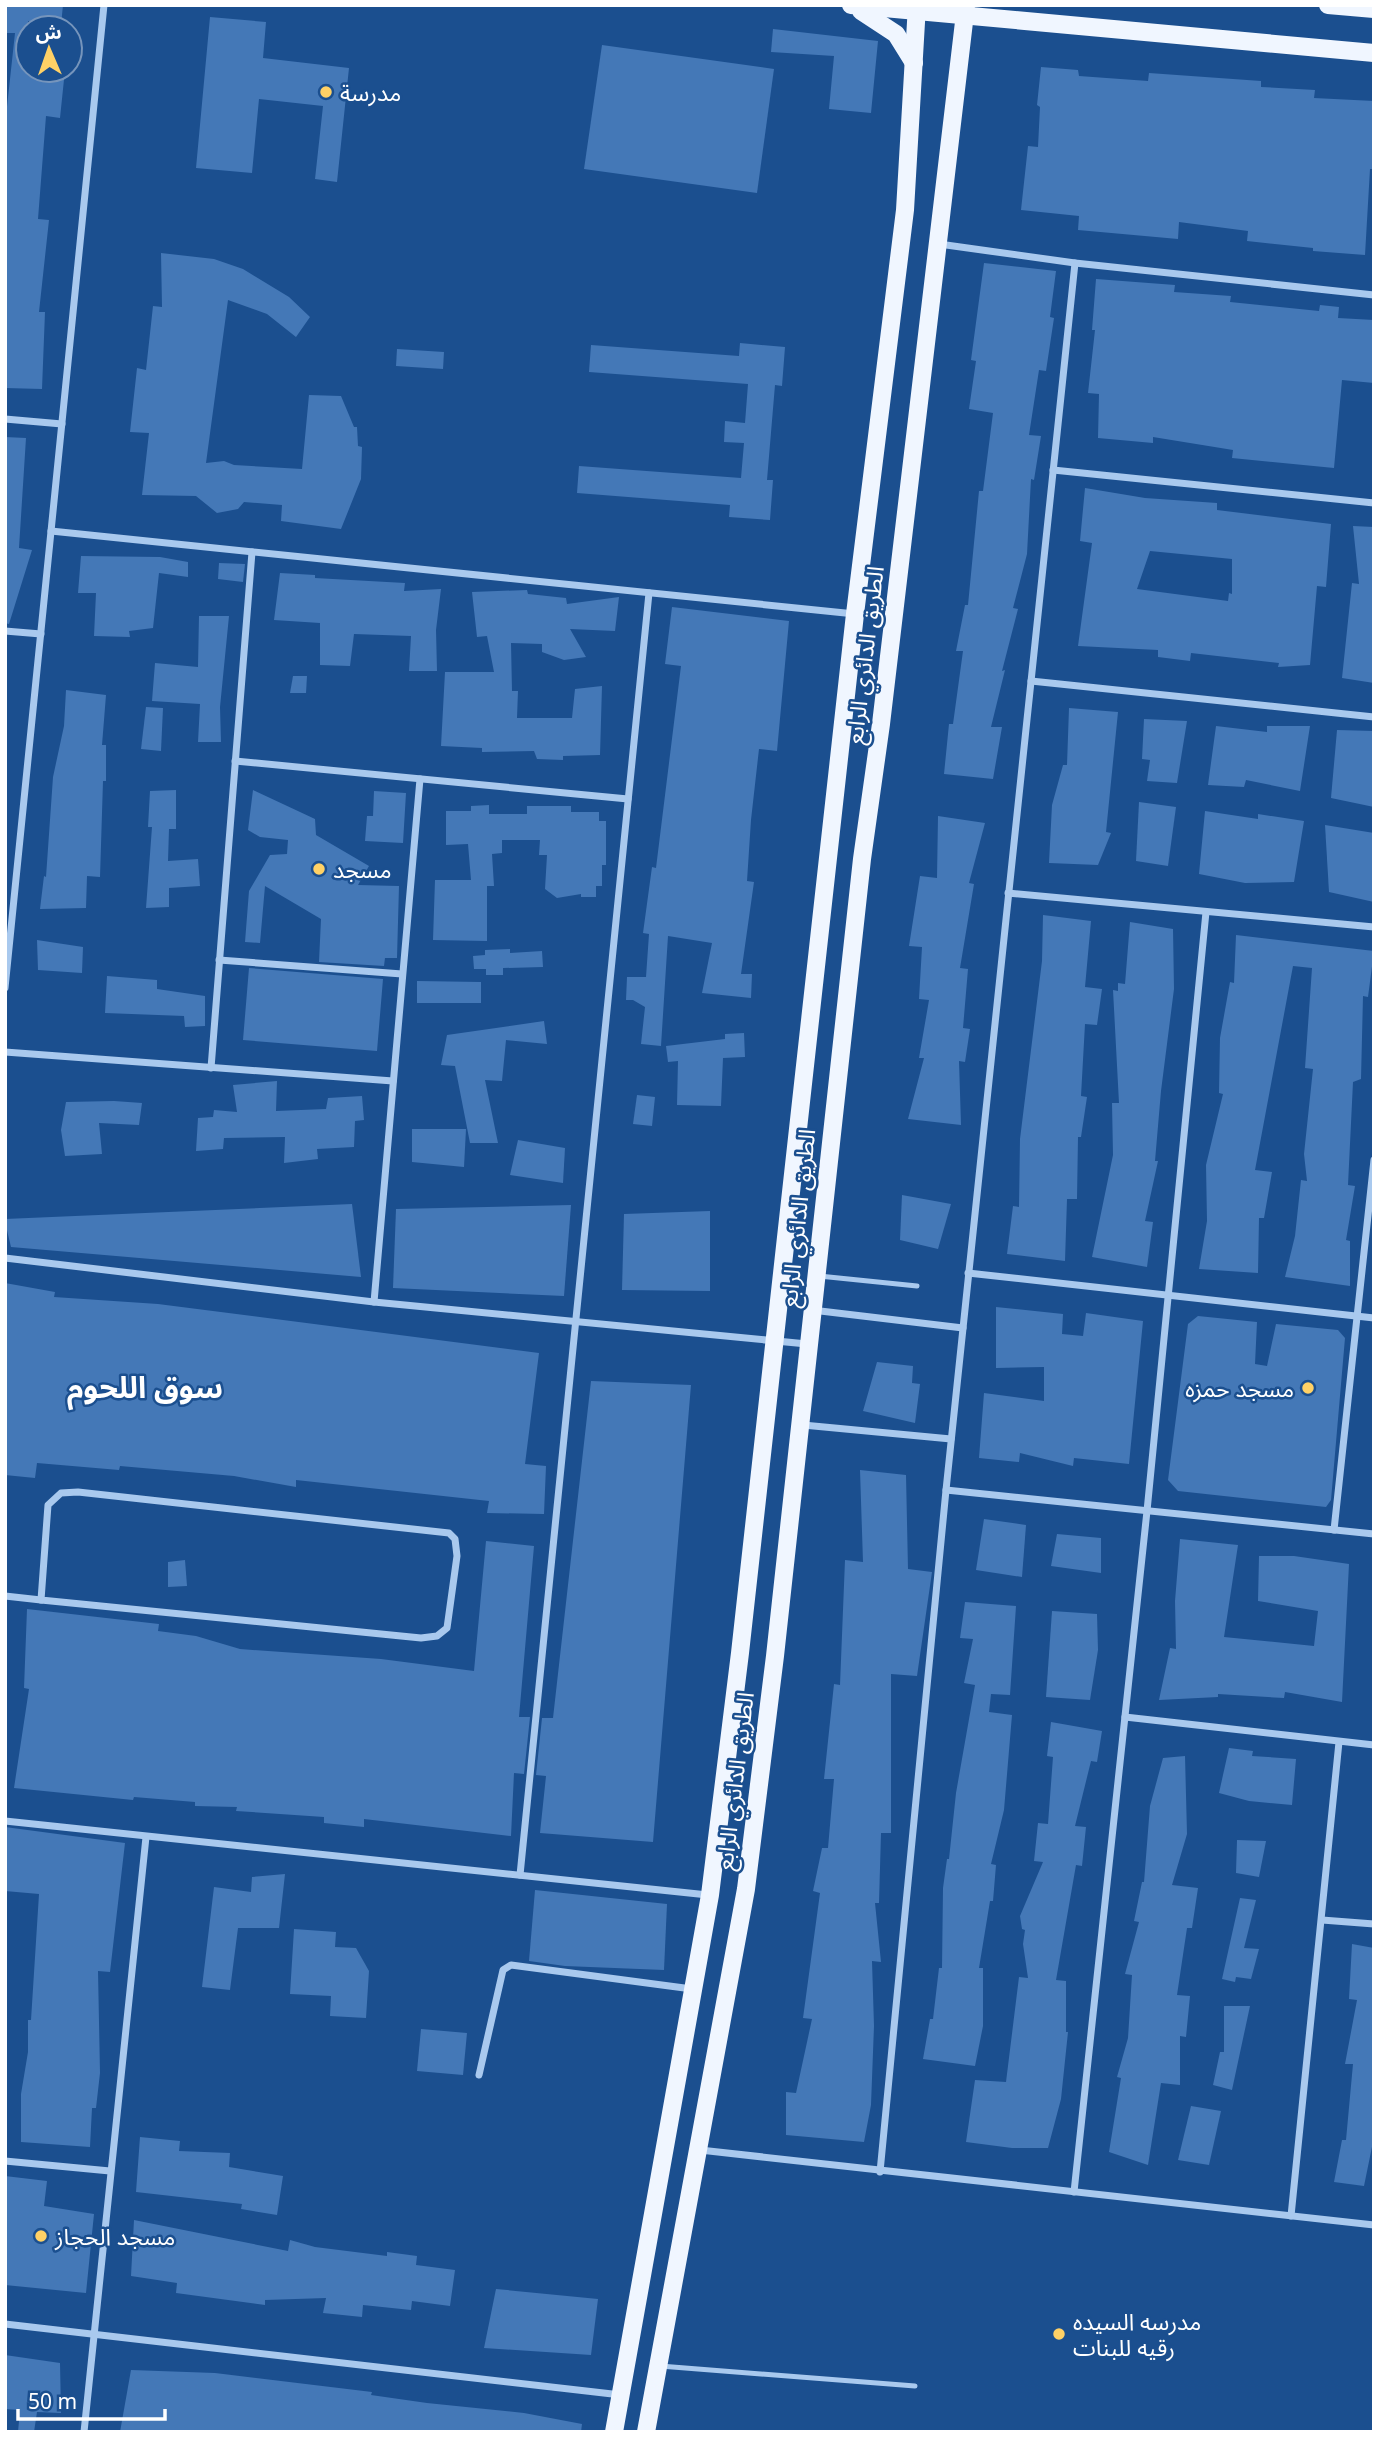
<svg xmlns="http://www.w3.org/2000/svg" width="1379" height="2437" font-family="'Noto Sans','Noto Sans Arabic',sans-serif">
<rect width="100%" height="100%" fill="#1b4f8f"/>
<g fill="#4478b7" fill-rule="evenodd">
<path d="M5,5H63L61,25L28,21V70H65L60,118L46,116L38,219L49,220L39,312H45L42,389L5,388V125L15,33H5Z"/>
<path d="M210,17L266,22L263,58L349,68L337,182L315,179L323,106L259,99L252,173L196,168Z"/>
<path d="M773,29L878,41L871,113L829,109L834,56L771,52Z"/>
<path d="M602,45L774,69L757,193L584,169Z"/>
<path d="M1041,67L1078,70L1079,76L1148,81L1149,73L1261,81V87L1315,90L1314,98L1374,101V169H1370L1365,255L1313,251V248L1247,241L1248,231L1179,222L1178,239L1078,230L1079,216L1021,210L1028,146L1038,147L1040,107L1037,105Z"/>
<path d="M161,253L214,259L243,269L289,297L310,317L296,337L267,314L228,300L206,463L224,461L234,465L302,469L309,395L341,396L354,427H357L358,446L362,447L361,479L341,529L281,521L282,505L244,502L238,509L217,513L196,496L142,495L149,433L130,432L137,368L146,370L153,306L162,307Z"/>
<path d="M984,263L1056,271L1050,317L1054,318L1046,371L1039,370L1029,435L1041,436L1034,480L1031,479L1027,554L1013,608L1018,609L1002,671L1005,670L991,727H1002L993,779L944,774L949,724H953L963,651H956L965,605H968L979,491H983L993,413L969,409L976,361L971,360Z"/>
<path d="M1096,279L1175,285L1174,292L1231,296L1230,302L1319,311L1320,305L1339,307L1338,318L1374,320V383L1342,380L1334,468L1232,458L1233,450L1153,437V443L1098,438L1099,394L1088,393L1095,330H1092Z"/>
<path d="M740,343L785,347L782,386L775,385L767,480H773L770,520L729,517L730,505L577,493L579,466L741,478L744,443L724,442L725,421L745,423L748,384L589,372L591,345L739,356Z"/>
<path d="M397,349L444,352L443,369L396,366Z"/>
<path d="M5,437L26,438L19,548L32,550L9,624L5,623Z"/>
<path d="M1085,488L1145,498L1217,503V510L1331,524L1326,587L1317,586L1310,665L1278,667L1279,663L1191,653L1190,661L1158,657V650L1078,646L1092,543L1080,541ZM1150,551L1232,559V594L1229,593L1228,601L1137,589Z"/>
<path d="M1353,526L1374,527V683L1342,678L1352,583L1359,584Z"/>
<path d="M81,556L160,557L188,562V577L159,573L153,628L129,631L130,637L94,636L96,593H78Z"/>
<path d="M219,563L245,564L243,582L218,579Z"/>
<path d="M280,573L315,575V578L405,583L404,591L441,589L436,630L437,671H409L411,636L354,634L350,666L320,665V623L274,620Z"/>
<path d="M527,590L528,594L566,598L567,604L619,597L615,631L570,629L586,657L564,660L542,652V644L511,643L512,691H518L517,718H572L575,689L602,686L600,755L563,756V760L537,759L534,751L482,752V748L441,746L445,672H494L487,636L477,637L472,592Z"/>
<path d="M672,607L789,621L777,751L759,749L751,820L747,881L754,882L741,974H752L751,998L702,993L712,943L668,936L661,1046L641,1044L645,1007L633,1000H626L627,977H646L649,934L643,933L652,867L656,868L681,666L665,664Z"/>
<path d="M199,616H229L220,707L221,742H198L200,704L152,701L155,663L198,667Z"/>
<path d="M293,676H307L306,693H290Z"/>
<path d="M66,690L106,695L102,745H106V781H103L100,877L87,876L86,908L40,909L44,876L46,877L53,777L64,726Z"/>
<path d="M146,707L163,708L161,751L141,749Z"/>
<path d="M1069,708L1118,712L1106,832L1111,833L1098,865L1049,863L1052,805L1063,765H1067Z"/>
<path d="M1144,719L1187,721L1177,783L1147,781L1150,760L1142,759Z"/>
<path d="M1216,726L1267,732V726H1310L1300,791L1246,780L1244,787L1208,785Z"/>
<path d="M1337,730L1374,731V807L1331,798Z"/>
<path d="M176,790V829H169L168,861L198,859L200,886L169,888V907L146,908L152,827H148L150,791Z"/>
<path d="M253,790L315,819L316,835L369,866L358,885L399,886L397,958H385L384,966L319,962L321,919L265,886L260,943L245,942L249,891L270,855L287,854L288,840L260,837L248,830Z"/>
<path d="M374,791L406,793L403,843L365,841L367,816H373Z"/>
<path d="M1139,802L1176,807L1168,866L1136,861Z"/>
<path d="M489,805V814H527V806H571V812H599V821H606V865H602V886H596V897H581V894L557,898L545,889L547,855H539L540,840H502V853L492,854L494,886H487V941L433,940L435,880H471L468,844L446,845V811H471V806Z"/>
<path d="M1205,811L1258,819V814L1304,821L1294,882L1245,883L1199,874Z"/>
<path d="M938,816L985,823L969,883L974,884L960,968L968,969L963,1028L970,1029L965,1062L959,1061L961,1125L908,1119L924,1058H919L929,1000L919,999L922,947L909,946L920,876L937,878Z"/>
<path d="M1325,825L1374,833V902L1329,892Z"/>
<path d="M1043,915L1091,921L1085,987L1102,989L1097,1025L1085,1024L1081,1096L1087,1097L1081,1137H1078L1077,1199H1067L1065,1261L1007,1254L1013,1206L1019,1207L1020,1139L1042,961Z"/>
<path d="M1130,922L1173,929L1174,989L1161,1091L1155,1161H1158L1145,1221L1153,1222L1147,1267L1092,1257L1113,1155L1112,1103H1119L1113,990L1118,991V983L1125,984Z"/>
<path d="M1236,935L1374,951L1368,997L1363,996L1361,1079L1353,1082L1348,1185L1355,1186L1346,1240L1350,1241V1286L1285,1277L1295,1236L1301,1180L1307,1181L1304,1154L1313,1069L1305,1068L1312,968L1293,966L1255,1170L1272,1172L1264,1218H1259L1258,1273L1199,1269L1207,1221L1206,1165L1223,1094L1219,1093L1220,1038L1230,982L1234,983Z"/>
<path d="M37,940L83,947L82,973L38,970Z"/>
<path d="M510,949V953L542,951L543,967L503,968V975H486V969H474L473,956L485,955V950Z"/>
<path d="M249,968L383,979L377,1051L243,1040Z"/>
<path d="M107,976L157,980V989L205,996V1026L185,1027L184,1016L105,1013Z"/>
<path d="M417,981L481,982V1003H417Z"/>
<path d="M544,1021L547,1044L506,1040L502,1081L485,1080L498,1143H470L455,1066L441,1065L447,1035Z"/>
<path d="M744,1033L745,1057L723,1058L721,1106L677,1105L678,1061L668,1062L666,1046L725,1039V1034Z"/>
<path d="M277,1081L276,1111L326,1109L328,1098L362,1096L364,1120L355,1121L354,1147L317,1149L318,1159L284,1163L285,1137L224,1138L223,1149L196,1151L198,1118L213,1117L214,1110L237,1112L233,1085Z"/>
<path d="M637,1095L655,1097L652,1126L633,1124Z"/>
<path d="M114,1101L142,1103L139,1125L99,1123L102,1154L65,1156L61,1130L66,1102Z"/>
<path d="M412,1129H466L464,1167L412,1162Z"/>
<path d="M518,1140L565,1148L563,1183L510,1175Z"/>
<path d="M902,1195L951,1204L938,1249L900,1240Z"/>
<path d="M352,1204L361,1277L11,1247L5,1222V1219Z"/>
<path d="M571,1205L564,1296L393,1288L396,1209Z"/>
<path d="M710,1211V1291L622,1290L624,1214Z"/>
<path d="M5,1283L55,1292L54,1297L158,1304L539,1353L525,1464L546,1466L544,1514L487,1513L489,1501L296,1480V1487L234,1476L120,1466L119,1470L37,1463L35,1478L5,1475Z"/>
<path d="M996,1307L1063,1314L1062,1334L1083,1336L1086,1313L1143,1321L1129,1464L1074,1458L1073,1466L1020,1453L1019,1462L979,1458L984,1393L1044,1401V1367L996,1368Z"/>
<path d="M1198,1316L1257,1322L1255,1364L1267,1366L1276,1324L1338,1330L1345,1338L1331,1500L1326,1507L1178,1491L1168,1480L1188,1324Z"/>
<path d="M877,1362L913,1366L912,1383L920,1384L915,1423L863,1411Z"/>
<path d="M591,1381L691,1385L653,1842L540,1833L546,1776L536,1775L542,1718H553Z"/>
<path d="M860,1470L906,1475L908,1569L932,1572L917,1676L891,1674V1833H881L879,1903H875L881,1962L872,1961L874,2026L871,2105L864,2142L786,2135V2092L796,2093L812,2019L803,2018L820,1893L813,1891L822,1848H828L834,1779H824L834,1684L840,1685L845,1560L863,1562Z"/>
<path d="M984,1519L1026,1525L1022,1577L976,1570Z"/>
<path d="M1057,1534L1101,1538V1573L1051,1566Z"/>
<path d="M1180,1539L1238,1545L1224,1637L1314,1646L1318,1611L1258,1601L1259,1556H1294L1349,1564L1342,1702L1285,1692L1284,1698L1218,1694V1697L1159,1700L1170,1648L1176,1649L1175,1601Z"/>
<path d="M486,1541L534,1546L519,1717H530L524,1774L514,1773L511,1836L364,1819V1827L324,1823V1817L236,1811L237,1807L195,1806V1802L134,1797L133,1800L14,1788L29,1689L24,1688L27,1609L159,1624L158,1631L196,1636L240,1649L381,1659L474,1671Z"/>
<path d="M185,1560L187,1586L168,1587V1562Z"/>
<path d="M965,1602L1016,1606L1010,1695L991,1694L989,1712L1012,1715L1004,1810L991,1864L996,1865L993,1901H990L979,1968H983V2026L975,2066L923,2059L930,2019H933L939,1968H942L943,1888L947,1859H949L956,1793L975,1685L964,1683L973,1639L960,1638Z"/>
<path d="M1052,1611L1097,1614L1098,1650L1090,1700L1046,1697Z"/>
<path d="M1051,1722L1102,1731L1097,1762L1091,1761L1075,1826L1086,1827L1082,1866L1076,1865L1056,1980L1066,1981V2032H1068L1061,2099L1048,2148H1012L966,2142L975,2080L1006,2082L1019,1977L1028,1978L1023,1944L1025,1930L1022,1929L1020,1916L1043,1862L1034,1861L1038,1823L1048,1824L1053,1757L1047,1756Z"/>
<path d="M1229,1748L1253,1751L1252,1756L1296,1759L1292,1805L1249,1801L1219,1793Z"/>
<path d="M1185,1756L1187,1834L1172,1885L1198,1888L1192,1928H1187L1177,1995L1190,1996L1186,2037L1180,2036V2085L1161,2083L1148,2165L1109,2152L1121,2078L1117,2077L1128,2038L1132,1975L1125,1974L1139,1922L1134,1921L1142,1882H1144L1150,1806L1163,1758Z"/>
<path d="M5,1827L125,1843L110,1972L98,1971L100,2073L96,2108H92L90,2147L21,2142V2094L28,2052V2020H31L39,1894L5,1891Z"/>
<path d="M1237,1840L1266,1841L1259,1877L1236,1873Z"/>
<path d="M285,1874L279,1928H238L230,1990L202,1987L214,1887L251,1892L252,1877Z"/>
<path d="M535,1890L667,1904L664,1970L565,1966L529,1961Z"/>
<path d="M1240,1898L1256,1900L1244,1948L1259,1949L1251,1979L1236,1977L1235,1982L1222,1979Z"/>
<path d="M294,1929L336,1932L335,1947L356,1948L369,1971L366,2018L330,2016L331,1996L290,1994Z"/>
<path d="M1352,1944L1374,1948V2137L1364,2186L1334,2182L1342,2140H1346L1353,2064H1345L1357,2000L1349,1999Z"/>
<path d="M1224,2006H1250L1232,2090L1213,2085L1220,2052H1224Z"/>
<path d="M421,2029L467,2033L463,2075L417,2071Z"/>
<path d="M1191,2106L1221,2111L1209,2165L1178,2160Z"/>
<path d="M140,2137L180,2141L179,2151L230,2153L229,2167L283,2176L277,2215L241,2209L242,2204L136,2192Z"/>
<path d="M5,2176L47,2181L44,2206L94,2214L86,2293L5,2285Z"/>
<path d="M134,2220L288,2251L290,2240L315,2247L387,2256V2252L417,2256L416,2265L455,2270L450,2306L412,2301L411,2310L363,2305L362,2317L323,2313L326,2298L265,2300V2305L176,2293L177,2283L131,2276Z"/>
<path d="M496,2289L598,2299L591,2355L484,2348Z"/>
<path d="M5,2355L60,2363L61,2413L37,2412L34,2432H18L20,2410L5,2409Z"/>
<path d="M131,2370L215,2373L372,2392L371,2395L427,2403L524,2413L582,2424L581,2432H120Z"/>
</g>
<g fill="none" stroke-linecap="round" stroke-linejoin="round">
<g stroke="#a9c9ee" stroke-width="5">
<path d="M819,1276L917,1286"/>
<path d="M660,2366L915,2386"/>
</g>
<g stroke="#a9c9ee" stroke-width="7">
<path d="M939,244L1075,263L1374,295"/>
<path d="M5,419L62,424"/>
<path d="M1053,470L1374,503"/>
<path d="M51,531L855,614"/>
<path d="M5,631L41,634"/>
<path d="M1031,681L1374,717"/>
<path d="M235,761L628,799"/>
<path d="M1008,893L1374,927"/>
<path d="M219,960L402,974"/>
<path d="M5,988L104,5"/>
<path d="M5,1052L393,1081"/>
<path d="M211,1068L252,552"/>
<path d="M5,1258L374,1302L807,1344"/>
<path d="M968,1273L1374,1318"/>
<path d="M374,1302L420,779"/>
<path d="M812,1310L963,1328"/>
<path d="M803,1425L951,1439"/>
<path d="M946,1490L1374,1534"/>
<path d="M78,1492L449,1533L455,1539L457,1556L447,1628L437,1636L421,1638L41,1600L48,1505L61,1493Z"/>
<path d="M1334,1530L1374,1160"/>
<path d="M5,1596L41,1600"/>
<path d="M1125,1717L1374,1745"/>
<path d="M5,1821L708,1895"/>
<path d="M520,1875L649,593"/>
<path d="M1322,1920L1374,1924"/>
<path d="M479,2075L503,1970L511,1965L692,1989"/>
<path d="M700,2150L1374,2225"/>
<path d="M5,2161L110,2171"/>
<path d="M880,2172L946,1490L1075,263"/>
<path d="M1074,2192L1147,1511L1206,912"/>
<path d="M1291,2216L1339,1742"/>
<path d="M5,2324L621,2395"/>
<path d="M84,2432L146,1837"/>
</g>
<g stroke="#f0f6ff" stroke-width="18">
<path d="M851,5L1374,53"/>
<path d="M1328,5L1374,9"/>
<path d="M861,11L896,34L914,63"/>
<path d="M614,2432L710,1895L740,1653L855,614L905,210L917,5"/>
<path d="M646,2432L746,1889L775,1656L862,859L881,724L966,5"/>
</g>
</g>
<g fill="#ffd166" stroke="#1b4f8f" stroke-width="2.5">
<circle cx="326" cy="92" r="7"/>
<circle cx="319" cy="869" r="7"/>
<circle cx="1308" cy="1388" r="7"/>
<circle cx="41" cy="2236" r="7"/>
<circle cx="1059" cy="2334" r="7"/>
</g>
<g text-anchor="middle" dominant-baseline="central" stroke-width="5" stroke-linejoin="round" paint-order="stroke">
<g font-size="23" fill="#fff" stroke="#1b4f8f" text-anchor="start">
<text x="340" y="92">مدرسة</text>
<text x="333" y="869">مسجد</text>
<text x="1294" y="1388" text-anchor="end">مسجد حمزه</text>
<text x="55" y="2236">مسجد الحجاز</text>
<text x="1073" y="2321">مدرسه السيده<tspan x="1073" dy="26">رقيه للبنات</tspan></text>
</g>
<g font-size="23" fill="#fff" stroke="#1b4f8f">
<text transform="translate(864 655) rotate(-83)">الطريق الدائري الرابع</text>
<text transform="translate(797 1218) rotate(-84)">الطريق الدائري الرابع</text>
<text transform="translate(734 1781) rotate(-83)">الطريق الدائري الرابع</text>
</g>
<g font-size="30" font-weight="bold" fill="#fff" stroke="#1b4f8f">
<text x="145" y="1386">سوق اللحوم</text>
</g>
</g>
<rect width="1379" height="2437" fill="none" stroke="#ffffff" stroke-width="14"/>
<g transform="translate(49 49) rotate(358)"><circle r="33" fill="#1b4f8f" stroke="#7695bc" stroke-width="2"/>
<path d="M0-5L12 26L0 18L-12 26Z" fill="#ffd166"/>
<text y="-10" font-size="19" font-weight="bold" text-anchor="middle" fill="#ffffff">ش</text>
</g>
<path d="M18 2409v10h147v-10" fill="none" stroke="#ffffff" stroke-width="3.5"/>
<text x="28" y="2409" font-size="21" fill="#ffffff" stroke="#1b4f8f" stroke-width="5" paint-order="stroke">50 m</text>
</svg>
